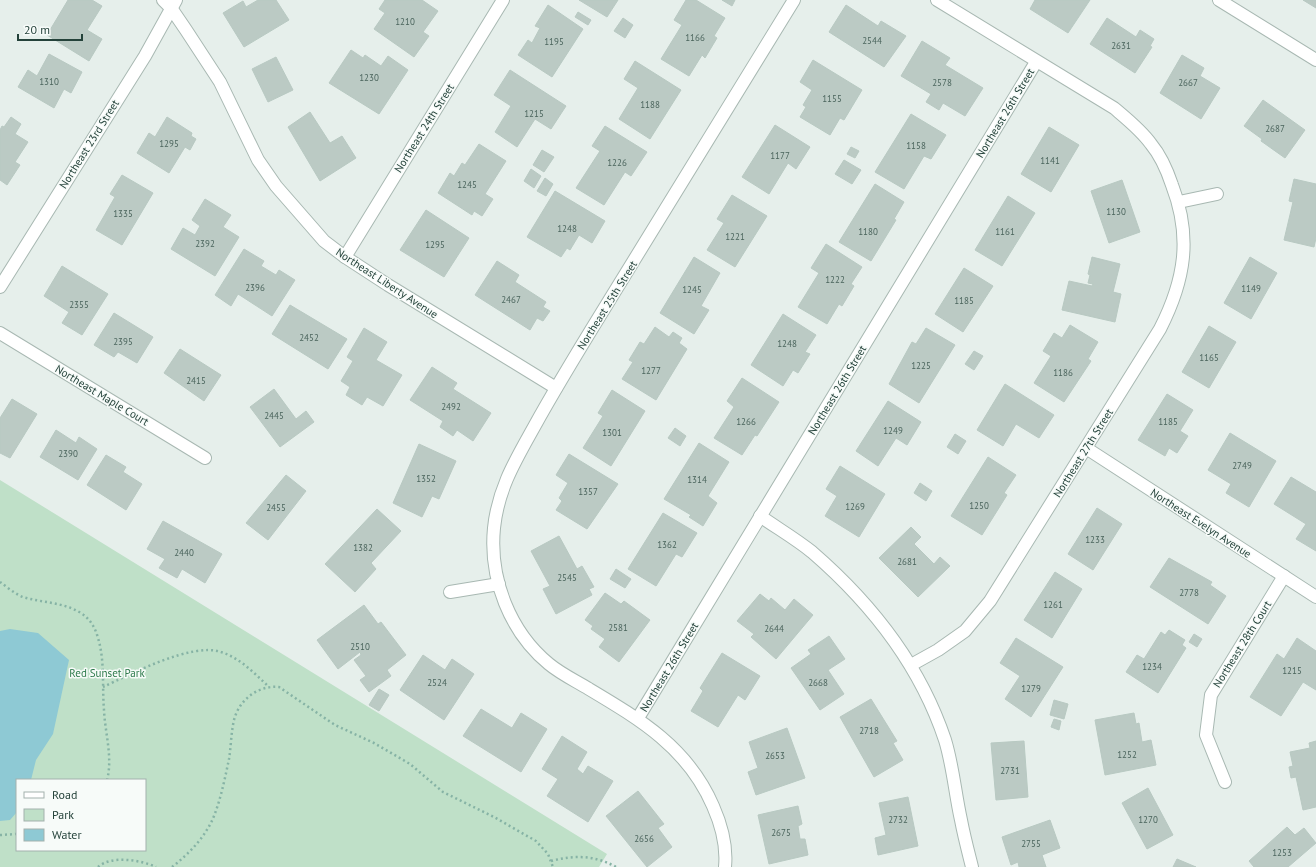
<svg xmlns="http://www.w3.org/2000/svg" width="1316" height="867" font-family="'PT Sans',sans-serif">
<rect width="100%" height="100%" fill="#e6efeb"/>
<path fill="#bfe0c8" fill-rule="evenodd" d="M0,480L607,854L599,867H0ZM17,780H145V850H17Z"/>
<path fill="#8ec9d4" d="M10,629L38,633L69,660L53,734L36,760L31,780H17V812L10,820L0,821V631Z"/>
<g fill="#bbcac4" stroke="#b8c9c2">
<path d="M68,0H92L102,6L87,30L102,39L89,61L47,35Z"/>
<path d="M258,0H276L289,20L244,47L223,13L243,1L246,7Z"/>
<path d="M385,0H422L438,11L423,32L429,36L414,57L374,29L385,13L379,9Z"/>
<path d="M579,0H618L607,17Z"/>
<path d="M686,0H696L725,18L714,36L717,38L705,58L702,55L689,76L661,59L682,25L674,20Z"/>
<path d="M722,0H735L732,6Z"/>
<path d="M1035,0H1090L1068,33L1030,9Z"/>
<path d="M1303,0H1316V8Z"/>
<path d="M548,5L583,29L552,77L518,55L528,40L532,43L540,28L535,26Z"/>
<path d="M846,5L878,26L881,21L906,36L884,67L829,32Z"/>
<path d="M578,12L591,20L588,25L575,17Z"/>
<path d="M623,18L633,25L625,38L614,31Z"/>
<path d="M1107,18L1136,37L1140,30L1154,39L1150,46L1152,47L1135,73L1090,44Z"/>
<path d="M922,41L950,58L945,65L983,88L965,116L943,103L939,110L926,102L931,94L901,76Z"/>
<path d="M351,50L363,58L365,55L381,66L388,56L408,70L379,114L329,83Z"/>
<path d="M49,54L82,72L71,93L64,89L54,108L18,87L28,70L37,76Z"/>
<path d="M1182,55L1204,68L1200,76L1220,88L1201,119L1160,93Z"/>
<path d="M276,57L293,90L268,102L252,69Z"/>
<path d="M813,60L862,90L844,120L840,118L830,135L800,117L806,107L803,105L812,90L800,82Z"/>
<path d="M635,61L681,90L650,139L619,119L638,88L624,79Z"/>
<path d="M510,70L566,106L551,129L535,119L517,147L495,132L511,106L494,95Z"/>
<path d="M1263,100L1305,130L1285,158L1261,141L1262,139L1244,126Z"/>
<path d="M310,112L330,143L342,136L356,158L320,181L288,127Z"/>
<path d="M911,114L946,135L931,159L924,156L904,189L875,172Z"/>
<path d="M11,117L21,124L15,134L28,142L15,162L20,165L7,185L0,180V130L2,126L4,127Z"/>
<path d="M167,117L192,133L191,136L196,139L190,150L185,147L169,173L137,153L149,133L155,137Z"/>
<path d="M775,125L810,147L796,169L788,163L769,194L742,177Z"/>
<path d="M605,126L647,152L631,176L625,172L604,205L576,188L600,151L592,146Z"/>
<path d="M1049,127L1079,145L1051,192L1021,174Z"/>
<path d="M479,144L506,161L485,194L493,199L482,216L474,211L472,215L438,193L450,173L454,176L462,163L465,165Z"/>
<path d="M851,147L859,151L855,158L847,154Z"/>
<path d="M542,150L554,157L544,172L533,165Z"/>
<path d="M844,160L861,170L852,184L835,174Z"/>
<path d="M531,169L541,176L534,188L524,181Z"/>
<path d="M122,175L153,193L122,245L96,230L115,197L110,194Z"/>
<path d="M545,178L553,184L546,196L537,191Z"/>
<path d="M1294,179L1316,184V238L1314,247L1284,240L1293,202L1289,201Z"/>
<path d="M1122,180L1140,232L1109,243L1091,191Z"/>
<path d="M875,184L904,202L894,219L896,220L871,261L839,242Z"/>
<path d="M555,191L605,221L592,243L579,235L570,250L567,248L561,257L527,237Z"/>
<path d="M732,195L767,216L735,267L707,250L724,223L717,219Z"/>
<path d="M1008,196L1035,213L1002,266L975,250Z"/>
<path d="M205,199L231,215L223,227L239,237L215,276L171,249L183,228L195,235L200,226L192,220Z"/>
<path d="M426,210L469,238L444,277L400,250Z"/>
<path d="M826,244L862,267L851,284L854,286L842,306L839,304L827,324L798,307L819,273L811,268Z"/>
<path d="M244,249L264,261L261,266L276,275L279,270L295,280L272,316L238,294L231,306L215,295Z"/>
<path d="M694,257L720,273L701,306L709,310L694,334L660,313Z"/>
<path d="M1092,257L1120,264L1113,292L1121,294L1115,322L1062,310L1069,281L1092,286L1093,284L1088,283L1090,275L1088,274Z"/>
<path d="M1250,257L1277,273L1251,319L1224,303Z"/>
<path d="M497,261L519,275L515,282L546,302L543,307L550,311L543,321L537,318L530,330L475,295Z"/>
<path d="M62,266L108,294L82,335L62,323L69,312L44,296Z"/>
<path d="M964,268L993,286L963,332L935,314Z"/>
<path d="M290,305L347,339L328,369L272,334Z"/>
<path d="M114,313L153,337L137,363L118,352L114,357L94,345Z"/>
<path d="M783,314L816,335L805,352L810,354L798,373L793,370L783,386L751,365Z"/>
<path d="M1070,325L1098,342L1088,359L1091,361L1064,402L1034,383L1051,356L1043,351L1054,333L1062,338Z"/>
<path d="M1209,326L1236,342L1209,388L1182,372Z"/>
<path d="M655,327L669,337L673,332L682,338L679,343L687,349L656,400L622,379L633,362L629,360L640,342L644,344Z"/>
<path d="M364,328L387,342L376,360L402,375L383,406L367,397L362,405L346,395L350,387L341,381L353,361L347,357Z"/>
<path d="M926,328L955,345L919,403L889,384L912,342L916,344Z"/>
<path d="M180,349L221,375L204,401L164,373Z"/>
<path d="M974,351L983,356L974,370L965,364Z"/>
<path d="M432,367L457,383L453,389L491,413L473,441L457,430L453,436L440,427L443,421L410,400Z"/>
<path d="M742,378L779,402L757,436L755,435L742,455L714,438L734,407L727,401Z"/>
<path d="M1005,384L1054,415L1039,438L1016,424L1003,446L977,430Z"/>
<path d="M274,389L296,419L306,411L314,422L280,447L250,407Z"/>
<path d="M612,390L645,411L611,466L583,448L603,416L598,413Z"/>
<path d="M1167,394L1193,410L1180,431L1188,436L1177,453L1169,448L1165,456L1138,440Z"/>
<path d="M12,399L37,414L10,458L0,453V418Z"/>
<path d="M888,401L921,422L907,445L896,438L878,466L856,451Z"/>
<path d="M675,428L686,436L680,446L668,438Z"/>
<path d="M56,430L76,443L79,437L97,449L78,480L40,457Z"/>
<path d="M1230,433L1276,461L1249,507L1226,493L1231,484L1208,470Z"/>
<path d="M955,434L966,441L958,454L947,447Z"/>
<path d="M699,443L729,462L708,496L717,503L703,526L689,517L691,515L664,499Z"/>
<path d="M419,444L456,461L439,499L432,496L422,517L393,503Z"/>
<path d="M569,454L618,484L587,529L556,510L562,501L559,498L568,483L556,475Z"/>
<path d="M106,455L126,467L123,472L142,484L126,510L87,485Z"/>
<path d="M988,457L1016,475L1004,493L1007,495L982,535L951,516Z"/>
<path d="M840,466L885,494L859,537L825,516L837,496L826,489Z"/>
<path d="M286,475L306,491L268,540L246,523Z"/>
<path d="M1291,477L1316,492V551L1296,539L1306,524L1274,504Z"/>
<path d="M920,483L932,491L926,501L914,493Z"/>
<path d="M1097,508L1122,524L1093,570L1068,554Z"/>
<path d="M377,509L401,531L371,563L376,569L355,592L325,564Z"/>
<path d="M663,513L697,533L682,557L676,554L656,586L628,569Z"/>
<path d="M163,521L222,554L205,583L182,569L177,578L159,568L165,559L147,549Z"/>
<path d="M911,527L921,537L914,544L934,564L940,557L950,566L918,597L879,558Z"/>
<path d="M559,536L577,569L582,566L594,587L589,589L592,595L556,614L543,589L550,586L531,551Z"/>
<path d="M1169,558L1212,582L1210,585L1226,596L1208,624L1150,587Z"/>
<path d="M616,569L631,579L625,588L610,579Z"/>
<path d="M1055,572L1082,589L1052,638L1024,620Z"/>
<path d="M605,593L621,604L624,601L650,620L619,662L599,647L605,639L591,629L593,626L585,620Z"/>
<path d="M760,594L769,601L771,598L785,610L794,599L813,615L776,659L751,637L754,634L737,621Z"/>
<path d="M364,605L378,624L381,622L406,655L387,670L391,676L369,692L360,680L366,676L354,660L361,655L360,652L338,669L317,640Z"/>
<path d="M1169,630L1185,640L1182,645L1186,648L1158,693L1126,672L1137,655L1144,659L1161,632L1165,635Z"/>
<path d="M1194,634L1202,639L1197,647L1189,642Z"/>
<path d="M829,636L845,659L828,670L844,694L820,710L791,668L811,654L808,650Z"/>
<path d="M1016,638L1063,667L1031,717L1005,699L1020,676L1000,663Z"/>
<path d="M1297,638L1316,651V690L1303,682L1281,716L1250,697L1277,654L1284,659Z"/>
<path d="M722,653L760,676L745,700L738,695L718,727L691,711L703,691L700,688Z"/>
<path d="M423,655L445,670L452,659L474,674L444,720L400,690Z"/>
<path d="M379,689L389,695L379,711L369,705Z"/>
<path d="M871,699L897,741L893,743L903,760L874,777L840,717Z"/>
<path d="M1054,700L1068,704L1064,719L1050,715Z"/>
<path d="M481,709L512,728L521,713L547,729L521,772L463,736Z"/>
<path d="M1134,713L1136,724L1139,723L1142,742L1151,740L1156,765L1105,775L1095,720Z"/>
<path d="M1054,719L1061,721L1059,730L1051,727Z"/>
<path d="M787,728L805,778L756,795L748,772L758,768L749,742Z"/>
<path d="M562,736L587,752L577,769L583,774L588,766L613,781L588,822L547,796L558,779L542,769Z"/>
<path d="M1024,741L1028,797L996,800L991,743Z"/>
<path d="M1316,741V807L1303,810L1296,777L1291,778L1289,767L1293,766L1290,752L1310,748L1309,743Z"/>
<path d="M1148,788L1173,835L1147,849L1122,803Z"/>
<path d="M638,791L664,824L658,828L672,847L647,867L606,816Z"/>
<path d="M908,797L918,846L878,855L875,838L886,835L879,803Z"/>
<path d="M798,806L802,824L798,826L800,839H805L808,855L769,864L758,815Z"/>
<path d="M1050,820L1060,848L1042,855L1046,867H1019L1018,862L1011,865L1002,837Z"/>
<path d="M1287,827L1295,835L1304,828L1316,843L1288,867H1254L1249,861Z"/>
<path d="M1177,859L1196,867H1173Z"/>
</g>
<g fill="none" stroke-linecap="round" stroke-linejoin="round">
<g stroke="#a8b8b2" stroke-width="14">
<g id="minor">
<path d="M163,0L171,8L186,30L220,82L258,160L276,186L324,241L345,257L388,285L556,388"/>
<path d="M1219,0L1316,60"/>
<path d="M1179,202L1217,194"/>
<path d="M345,257L503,0"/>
<path d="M0,287L145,56L176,0"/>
<path d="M0,333L205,458"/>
<path d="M1086,448L1316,597"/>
<path d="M760,516C777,528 796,539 812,552C871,603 920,665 945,740C953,766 955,793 961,820C964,836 968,851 972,867"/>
<path d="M450,592L499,584"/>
<path d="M911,665L938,650L965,631L990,601L1160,329C1185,280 1192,237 1172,185C1167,170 1161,156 1151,144C1141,130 1127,119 1114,108L937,0"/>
<path d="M638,718L1036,62"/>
<path d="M1225,782L1206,735L1211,695L1284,576"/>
<path d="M725,867C727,847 721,824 713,806C688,748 641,720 589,689C576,681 561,674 549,664C510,632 489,579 494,528C498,489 515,461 534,427C556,387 580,348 604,309C668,206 731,103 794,0"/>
</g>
</g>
<g stroke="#86b3a5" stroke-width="2.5" stroke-dasharray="2 3" stroke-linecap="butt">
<path d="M0,582C7,587 15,594 23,597C43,603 63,602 81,613C90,619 95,627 98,638C105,661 102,686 104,710C105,733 113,758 107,780"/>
<path d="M103,687C131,674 192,642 221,652C240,658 254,673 268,686"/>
<path d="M0,835L17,834"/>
<path d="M551,861C574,855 595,855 616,867"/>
<path d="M98,867C111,855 141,860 156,867"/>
<path d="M172,867C190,853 206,836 214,816C221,798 225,778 229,759C231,747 231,733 234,720C239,700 258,685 279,687L335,725L374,743L410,764L443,792L494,817L536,841L548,854L553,867"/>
</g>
<use href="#minor" stroke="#fff" stroke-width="12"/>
</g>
<g text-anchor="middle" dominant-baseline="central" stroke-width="3" stroke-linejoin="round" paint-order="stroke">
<g font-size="9" fill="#4a645c">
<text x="405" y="21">1210</text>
<text x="695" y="37">1166</text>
<text x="872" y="40">2544</text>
<text x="554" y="41">1195</text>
<text x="1121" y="45">2631</text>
<text x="369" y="77">1230</text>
<text x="49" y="81">1310</text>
<text x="942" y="82">2578</text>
<text x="1188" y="82">2667</text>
<text x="832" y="98">1155</text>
<text x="650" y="104">1188</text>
<text x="534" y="113">1215</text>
<text x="1275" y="128">2687</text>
<text x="169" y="143">1295</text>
<text x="916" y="145">1158</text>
<text x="780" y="155">1177</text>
<text x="1050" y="160">1141</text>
<text x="617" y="162">1226</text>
<text x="467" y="184">1245</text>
<text x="1116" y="211">1130</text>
<text x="123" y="213">1335</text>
<text x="567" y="228">1248</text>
<text x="868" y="231">1180</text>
<text x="1005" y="231">1161</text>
<text x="735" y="236">1221</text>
<text x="205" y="243">2392</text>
<text x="435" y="244">1295</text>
<text x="835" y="279">1222</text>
<text x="255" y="287">2396</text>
<text x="1251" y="288">1149</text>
<text x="692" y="289">1245</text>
<text x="511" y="299">2467</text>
<text x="964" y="300">1185</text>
<text x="79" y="304">2355</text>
<text x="309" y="337">2452</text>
<text x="123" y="341">2395</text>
<text x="787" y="343">1248</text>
<text x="1209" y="357">1165</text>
<text x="921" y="365">1225</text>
<text x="651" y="370">1277</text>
<text x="1063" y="372">1186</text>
<text x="196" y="380">2415</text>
<text x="451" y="406">2492</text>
<text x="274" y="415">2445</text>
<text x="746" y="421">1266</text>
<text x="1168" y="421">1185</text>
<text x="893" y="430">1249</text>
<text x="612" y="432">1301</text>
<text x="68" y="453">2390</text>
<text x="1242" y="465">2749</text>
<text x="426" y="478">1352</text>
<text x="697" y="479">1314</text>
<text x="588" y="491">1357</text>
<text x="979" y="505">1250</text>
<text x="855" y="506">1269</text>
<text x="276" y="507">2455</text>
<text x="1095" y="539">1233</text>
<text x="667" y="544">1362</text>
<text x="363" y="547">1382</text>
<text x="184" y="552">2440</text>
<text x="907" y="561">2681</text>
<text x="567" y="577">2545</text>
<text x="1189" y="592">2778</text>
<text x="1053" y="604">1261</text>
<text x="618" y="627">2581</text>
<text x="774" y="628">2644</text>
<text x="360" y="646">2510</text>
<text x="1152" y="666">1234</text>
<text x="1292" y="670">1215</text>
<text x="437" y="682">2524</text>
<text x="818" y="682">2668</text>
<text x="1031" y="688">1279</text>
<text x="869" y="730">2718</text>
<text x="1127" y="754">1252</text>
<text x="775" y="755">2653</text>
<text x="1010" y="770">2731</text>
<text x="898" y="819">2732</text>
<text x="1148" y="819">1270</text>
<text x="781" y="832">2675</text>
<text x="644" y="838">2656</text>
<text x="1031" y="843">2755</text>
<text x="1282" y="852">1253</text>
</g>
<g font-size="11" fill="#24423a" stroke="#f7fbf9">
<text transform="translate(1005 113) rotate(-59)">Northeast 26th Street</text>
<text transform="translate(424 128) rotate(-58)">Northeast 24th Street</text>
<text transform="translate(89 144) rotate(-58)">Northeast 23rd Street</text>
<text transform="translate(387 283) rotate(33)">Northeast Liberty Avenue</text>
<text transform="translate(607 305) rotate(-58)">Northeast 25th Street</text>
<text transform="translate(837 390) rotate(-59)">Northeast 26th Street</text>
<text transform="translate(102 395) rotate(31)">Northeast Maple Court</text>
<text transform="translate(1083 453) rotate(-58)">Northeast 27th Street</text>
<text transform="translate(1201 523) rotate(33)">Northeast Evelyn Avenue</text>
<text transform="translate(1242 644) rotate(-58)">Northeast 28th Court</text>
<text transform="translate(669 667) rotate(-59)">Northeast 26th Street</text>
</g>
<g font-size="11" fill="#2d7a4b" stroke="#f7fbf9">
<text x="107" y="673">Red Sunset Park</text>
</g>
</g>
<rect x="16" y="779" width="130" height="72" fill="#f7fbf9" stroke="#a3b1ad"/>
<rect x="24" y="792" width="20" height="6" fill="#ffffff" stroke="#a3b1ad"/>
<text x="52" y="799" font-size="12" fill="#24423a">Road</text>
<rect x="24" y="809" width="20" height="12" fill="#bfe0c8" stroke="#a3b1ad"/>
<text x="52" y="819" font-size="12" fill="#24423a">Park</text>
<rect x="24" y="829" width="20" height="12" fill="#8ec9d4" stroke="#a3b1ad"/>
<text x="52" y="839" font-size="12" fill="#24423a">Water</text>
<path d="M18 34v6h64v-6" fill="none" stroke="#24423a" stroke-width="2"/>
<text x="24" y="34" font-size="12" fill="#24423a" stroke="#f7fbf9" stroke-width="3" paint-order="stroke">20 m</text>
</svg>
